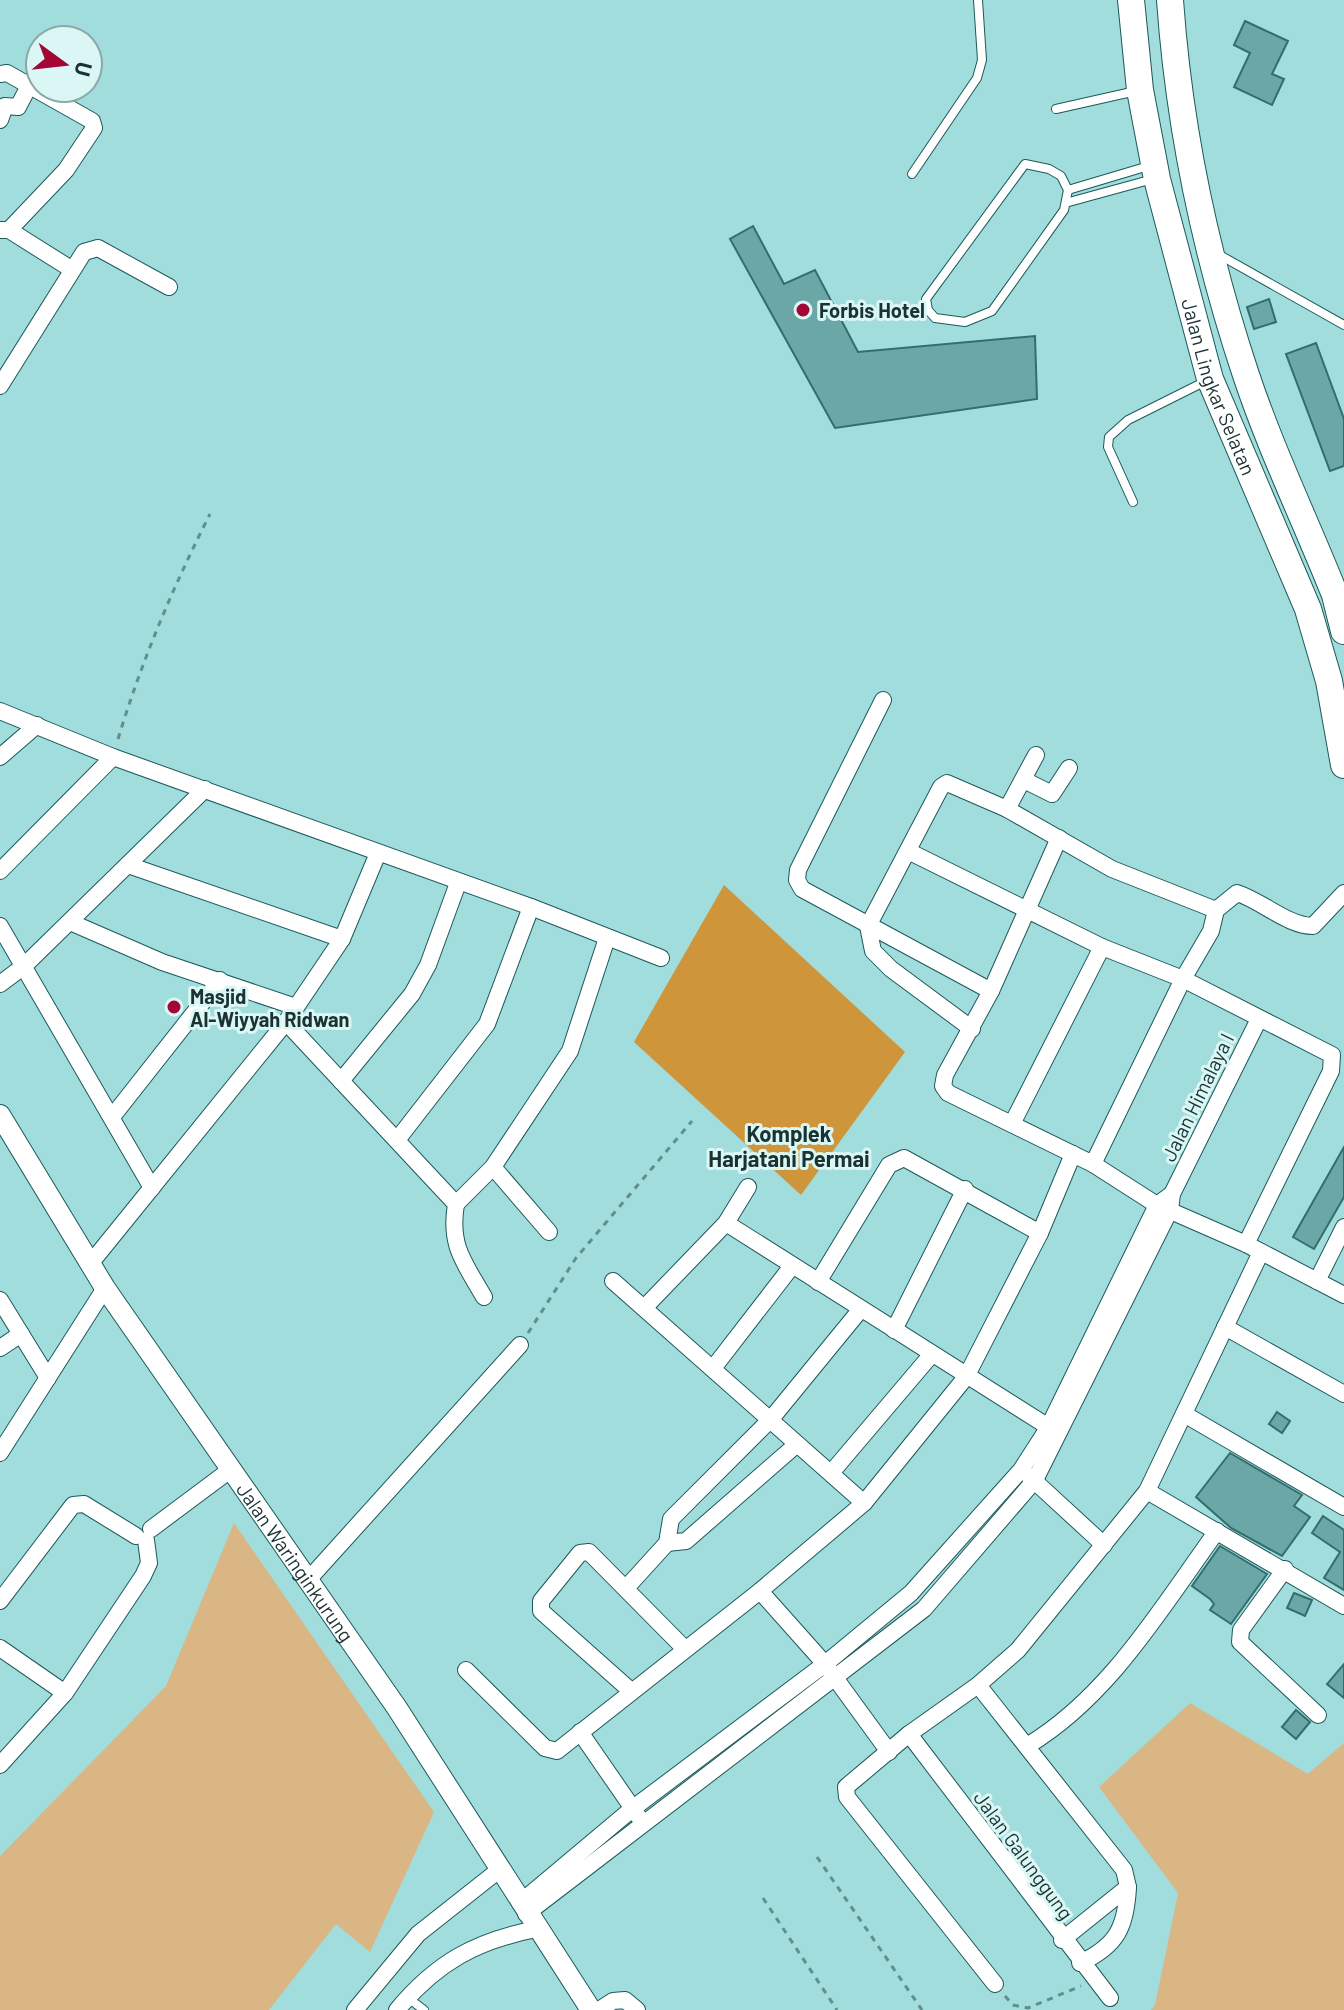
<svg xmlns="http://www.w3.org/2000/svg" width="1344" height="2010" font-family="Barlow,sans-serif">
<rect width="100%" height="100%" fill="#a0dddc"/>
<g fill="#dab685">
<path d="M234,1523L434,1812L370,1952L336,1924L269,2010H0V1856L166,1686Z"/>
<path d="M1190,1703L1308,1774L1344,1743V2010H1151L1155,2005L1178,1893L1099,1787Z"/>
</g>
<path fill="#ce953b" d="M724,885L905,1052L801,1195L634,1042Z"/>
<g fill="#6ca7a7" stroke="#336e6d" stroke-width="2">
<path d="M1245,21L1288,41L1272,74L1284,79L1272,105L1234,87L1250,53L1234,45Z"/>
<path d="M753,226L784,284L815,270L858,352L1035,336L1037,399L835,428L730,239Z"/>
<path d="M1269,299L1276,322L1254,329L1247,307Z"/>
<path d="M1316,343L1344,419V466L1330,471L1286,354Z"/>
<path d="M1344,1147V1197L1314,1249L1293,1237Z"/>
<path d="M1277,1412L1290,1421L1282,1433L1269,1424Z"/>
<path d="M1230,1453L1302,1495L1294,1506L1310,1517L1282,1556L1231,1528L1196,1497Z"/>
<path d="M1323,1516L1344,1530V1590L1324,1578L1340,1552L1312,1533Z"/>
<path d="M1220,1546L1267,1574L1231,1624L1210,1610L1214,1604L1210,1599L1192,1586Z"/>
<path d="M1294,1593L1312,1600L1305,1616L1287,1608Z"/>
<path d="M1344,1664V1698L1327,1684Z"/>
<path d="M1296,1710L1310,1722L1296,1739L1282,1727Z"/>
</g>
<g fill="none" stroke-linecap="round" stroke-linejoin="round">
<g stroke="#1c5959" stroke-width="10">
<g id="service">
<path d="M1056,109L1136,91"/>
<path d="M1025,164L1049,169L1061,176L1068,190L1064,210L992,311L965,322L935,318L928,310L926,299Z"/>
<path d="M912,174L977,78L982,60L978,0"/>
<path d="M1068,190L1152,165"/>
<path d="M1069,202L1153,179"/>
<path d="M1216,253L1344,325"/>
<path d="M1133,502L1108,447L1109,437L1128,420L1206,381"/>
<path d="M408,1998L424,2010"/>
</g>
</g>
<g stroke="#1c5959" stroke-width="18">
<g id="minor">
<path d="M0,74L7,73L92,121L94,128L66,170L9,230"/>
<path d="M0,120L5,106L18,107L29,86"/>
<path d="M0,230H9L71,269"/>
<path d="M0,386L84,252L98,248L169,287"/>
<path d="M883,700L798,870L797,880L802,889L991,991"/>
<path d="M0,711L113,757L531,907L661,958"/>
<path d="M0,757L37,725"/>
<path d="M1024,780L1052,794L1069,768"/>
<path d="M1007,809L1036,755"/>
<path d="M1059,838L991,991L945,1075L943,1086L948,1093L1093,1164L1157,1205L1246,1244L1344,1295"/>
<path d="M910,852L1102,947L1183,979L1332,1055L1331,1071L1246,1244"/>
<path d="M128,865L342,939"/>
<path d="M0,871L113,757"/>
<path d="M70,922L162,962L296,1007"/>
<path d="M0,926L152,1188"/>
<path d="M0,984L24,966L205,789"/>
<path d="M286,1022L456,1204C449,1246 464,1262 484,1297"/>
<path d="M972,1029L891,969L873,951L868,926L941,787L947,783L1007,809L1112,869L1216,910"/>
<path d="M341,1081L412,994L428,965L458,883"/>
<path d="M112,1117L220,980"/>
<path d="M1013,1122L1102,947"/>
<path d="M397,1140L487,1024L531,907"/>
<path d="M1093,1164L1183,979L1211,931L1216,910L1237,893C1262,901 1288,926 1313,926L1344,893"/>
<path d="M493,1167L549,1232"/>
<path d="M456,1204L493,1167L570,1051L607,938"/>
<path d="M726,1223L1055,1431"/>
<path d="M90,1264L286,1022L342,939L378,853"/>
<path d="M613,1281L864,1503"/>
<path d="M1317,1281L1344,1227"/>
<path d="M818,1282L889,1165L904,1158L1040,1233"/>
<path d="M0,1300L48,1378"/>
<path d="M646,1306L726,1223L748,1187"/>
<path d="M1225,1327L1344,1394"/>
<path d="M894,1330L965,1189"/>
<path d="M0,1348L21,1334"/>
<path d="M714,1367L792,1266"/>
<path d="M1184,1414L1344,1507"/>
<path d="M0,1453L105,1288"/>
<path d="M831,1473L932,1354"/>
<path d="M1029,1476L1104,1545"/>
<path d="M1147,1491L1344,1606"/>
<path d="M151,1529L230,1470"/>
<path d="M667,1543L686,1541L796,1445"/>
<path d="M1285,1569L1241,1630L1240,1642L1318,1715"/>
<path d="M308,1580L520,1345"/>
<path d="M627,1587L667,1543L671,1519L771,1419L861,1309"/>
<path d="M760,1591L825,1664L889,1752"/>
<path d="M0,1601L73,1505L84,1504L136,1536"/>
<path d="M0,1648L65,1693L143,1576L149,1563L146,1540"/>
<path d="M466,1670L545,1748L557,1751L760,1591L864,1503L966,1377L1040,1233L1073,1154"/>
<path d="M978,1685L1124,1870L1128,1887L1062,1940"/>
<path d="M631,1691L541,1611V1601L580,1553L589,1552L685,1649"/>
<path d="M580,1732L638,1816"/>
<path d="M909,1734L1110,1998"/>
<path d="M1027,1746C1110,1696 1161,1608 1217,1531"/>
<path d="M0,1765L65,1693"/>
<path d="M520,1903L632,1809L825,1664L911,1593L1021,1470L1048,1428L1157,1205L1172,1194"/>
<path d="M526,1914L924,1609L1035,1480L1170,1210L1172,1194L1259,1019"/>
<path d="M1080,1963C1117,1946 1126,1927 1128,1887"/>
<path d="M995,1984L847,1797L846,1787L909,1734L978,1685L1018,1650L1147,1491L1261,1252"/>
<path d="M355,2010L418,1934L499,1870"/>
<path d="M397,2010C437,1962 476,1941 536,1929"/>
<path d="M599,2010L613,2001L625,2000L637,2010"/>
</g>
</g>
<g stroke="#1c5959" stroke-width="22">
<g id="tertiary">
<path id="s1" d="M0,1115L105,1288L397,1708L591,2010"/>
</g>
</g>
<g stroke="#1c5959" stroke-width="28">
<g id="trunk">
<path id="s2" d="M1131,0L1140,90L1157,179L1210,379L1308,609L1329,681L1344,765"/>
<path d="M1170,0C1179,127 1206,255 1246,375C1271,450 1306,522 1335,595L1344,631"/>
</g>
</g>
<g stroke="#628e8d" stroke-width="3" stroke-dasharray="6 6" stroke-linecap="butt">
<path d="M118,739C142,660 173,587 210,514"/>
<path d="M528,1333L576,1258L692,1121"/>
<path d="M817,1857L922,2010"/>
<path d="M763,1898L837,2010"/>
<path d="M1005,1996L1013,2005L1028,2008L1081,1986"/>
</g>
<use href="#service" stroke="#fff" stroke-width="8"/>
<use href="#minor" stroke="#fff" stroke-width="16"/>
<use href="#tertiary" stroke="#fff" stroke-width="20"/>
<use href="#trunk" stroke="#fff" stroke-width="26"/>
</g>
<g fill="#a40736" stroke="#daf7f6" stroke-width="3">
<circle cx="803" cy="310" r="8"/>
<circle cx="174" cy="1007" r="8"/>
</g>
<g text-anchor="middle" dominant-baseline="central" stroke-width="6" stroke-linejoin="round" paint-order="stroke">
<g font-size="20" font-weight="bold" fill="#1a3232" stroke="#daf7f6" text-anchor="start">
<text x="819" y="310">Forbis Hotel</text>
<text x="190" y="996">Masjid<tspan x="190" dy="23">Al-Wiyyah Ridwan</tspan></text>
</g>
<g font-size="20" fill="#1a3232" stroke="#daf7f6">
<text stroke="none"><textPath href="#s2" startOffset="398">Jalan Lingkar Selatan</textPath></text>
<text transform="translate(1197 1097) rotate(-64)">Jalan Himalaya I</text>
<text stroke="none"><textPath href="#s1" startOffset="536">Jalan Waringinkurung</textPath></text>
<text transform="translate(1024 1855) rotate(54)">Jalan Galunggung</text>
</g>
<g font-size="22" font-weight="bold" fill="#1a3232" stroke="#daf7f6">
<text x="789" y="1133">Komplek<tspan x="789" dy="25">Harjatani Permai</tspan></text>
</g>
</g>
<g transform="translate(64 64) rotate(105)"><circle r="38" fill="#daf7f6" stroke="#8da8a8" stroke-width="2"/>
<path d="M0-6L14 30L0 20L-14 30Z" fill="#a40736"/>
<text y="-12" font-size="22" font-weight="bold" text-anchor="middle" fill="#1a3232">U</text>
</g>
</svg>
